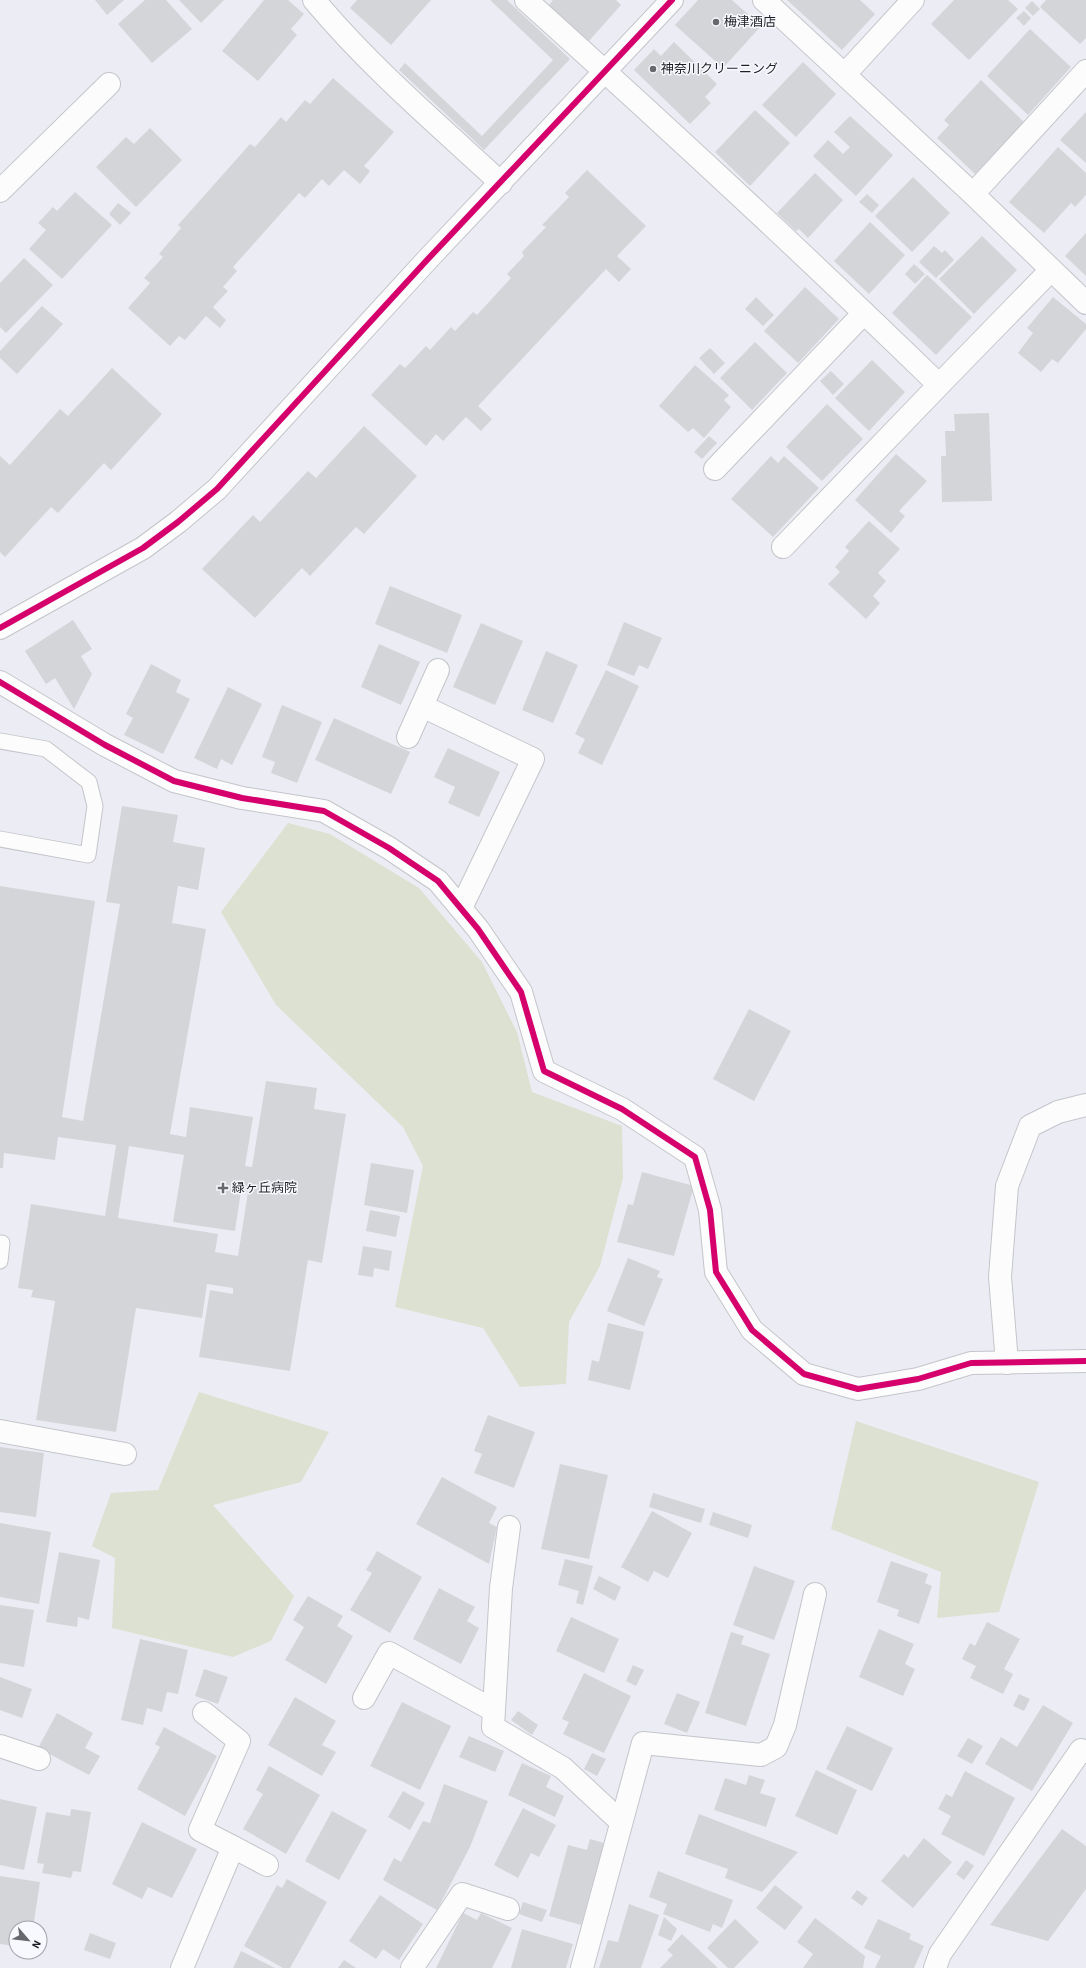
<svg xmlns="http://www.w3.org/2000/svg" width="1086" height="1968" font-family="'Source Sans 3','Noto Sans JP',sans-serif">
<rect width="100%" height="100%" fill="#ecedf4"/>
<g fill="#dce1d1">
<path d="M288,823L330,834L419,888L482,962L517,1032L532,1092L622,1126L623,1178L600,1266L569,1322L566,1384L520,1387L483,1328L395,1307L423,1166L403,1127L276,1005L221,912Z"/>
<path d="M199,1392L329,1432L301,1482L213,1505L294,1596L271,1641L233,1657L112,1628L115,1558L92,1546L111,1493L158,1490Z"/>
<path d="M856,1421L1039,1482L999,1612L937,1618L941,1572L831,1529Z"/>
</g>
<g fill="#d4d5d9" fill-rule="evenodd">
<path d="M95,0H124L107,15Z"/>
<path d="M145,0H166L192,29L152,63L118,24Z"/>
<path d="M179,0H224L201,23Z"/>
<path d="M264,0H288L304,14L291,29L297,35L258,81L222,51Z"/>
<path d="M357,0H431L391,45L350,8Z"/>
<path d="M490,0H507L570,59L484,150L399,70L405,63L482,136L553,60Z"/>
<path d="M553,0H616L621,5L588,42L549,5Z"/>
<path d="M698,0H732L761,26L723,68L675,25Z"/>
<path d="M787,0H860L875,14L842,50Z"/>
<path d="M954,0H1008L1018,9L969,60L931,24Z"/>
<path d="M1046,0H1086V38L1080,44L1040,7Z"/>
<path d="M1032,1L1040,9L1033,16L1025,8Z"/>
<path d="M1024,11L1031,18L1024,26L1016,18Z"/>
<path d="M1030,29L1071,67L1028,115L987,76Z"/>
<path d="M674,42L717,84L705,97L711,103L690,124L634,70L654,49L661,56Z"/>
<path d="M803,62L836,94L796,137L762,105Z"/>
<path d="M333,78L394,132L364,166L370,171L360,184L344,170L329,186L322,179L305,198L299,193L233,267L237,271L223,287L228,291L213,307L226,320L220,328L206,316L185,340L179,336L170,346L128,308L150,283L144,278L163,257L159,254L181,228L178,225L250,144L255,147L281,117L286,122L305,100L310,104Z"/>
<path d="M981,80L1024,122L975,174L937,138L949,125L944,120Z"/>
<path d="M755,110L790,143L750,186L715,152Z"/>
<path d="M1086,112V163L1060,140Z"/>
<path d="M850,116L893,155L856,196L813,156L828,140L843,154L850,147L834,132Z"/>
<path d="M150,128L182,160L136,207L96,167L126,137L134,144Z"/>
<path d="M1058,147L1086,173V195L1075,207L1071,203L1044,233L1009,202Z"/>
<path d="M587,170L646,226L617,256L631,269L619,282L606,269L478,406L492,419L481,431L466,417L443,441L436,434L426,446L371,395L400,364L405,368L426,346L430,350L451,327L455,331L473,312L477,315L511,278L507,274L524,256L522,252L546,227L542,225L569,197L565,193Z"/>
<path d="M815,173L843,200L808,238L799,229L796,231L777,213Z"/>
<path d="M913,177L950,213L912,252L875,216Z"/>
<path d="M75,192L112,225L62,279L29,249L46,230L38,223L53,207L57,211Z"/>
<path d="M867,194L879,205L872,213L859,202Z"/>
<path d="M118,203L131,213L120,225L109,214Z"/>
<path d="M870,222L905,255L869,294L834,261Z"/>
<path d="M1086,233V276L1065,256Z"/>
<path d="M982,236L1017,270L974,314L939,279Z"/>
<path d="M934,246L942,253L945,250L954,260L936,278L919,262Z"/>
<path d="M24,258L53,285L6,333L0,327V283Z"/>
<path d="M914,264L925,274L915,284L905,274Z"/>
<path d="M927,275L972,317L936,355L892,313Z"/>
<path d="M805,287L839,319L798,363L764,331Z"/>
<path d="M756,297L774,315L763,326L745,309Z"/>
<path d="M1053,297L1086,324V329L1058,363L1052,359L1041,372L1018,353L1033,333L1027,328Z"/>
<path d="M42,306L63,324L17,374L0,358V351Z"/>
<path d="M755,342L787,373L752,410L720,378Z"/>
<path d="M710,348L725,363L714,374L699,358Z"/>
<path d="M872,360L905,392L869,431L835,398Z"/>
<path d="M695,365L729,395L724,400L731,407L704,438L693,428L688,432L659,406Z"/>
<path d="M112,368L162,414L111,470L104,463L58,513L51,507L5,557L0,552V456L10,465L60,409L68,416Z"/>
<path d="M831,371L844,384L833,395L820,381Z"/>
<path d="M827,404L863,439L822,481L786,447Z"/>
<path d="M989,413L992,501L942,502L941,456H946L945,431H955L954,414Z"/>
<path d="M364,426L417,476L364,534L356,527L310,576L302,568L255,618L202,569L253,515L260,522L308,471L316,478Z"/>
<path d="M709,436L717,443L702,459L694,452Z"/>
<path d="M896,454L927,481L899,511L905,516L891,533L855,500Z"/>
<path d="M771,456L778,463L784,456L819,488L773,537L731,499Z"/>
<path d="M869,521L900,549L878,573L886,581L873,596L880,603L866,619L828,584L840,572L835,567L849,551L845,547Z"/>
<path d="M390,586L462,615L447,653L375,624Z"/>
<path d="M73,620L92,649L81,656L92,674L74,709L55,678L46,684L25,651Z"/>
<path d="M624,622L662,638L648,669L639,665L634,676L607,665Z"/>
<path d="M481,623L523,641L495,705L453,687Z"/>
<path d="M379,644L420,662L401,705L361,687Z"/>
<path d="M546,651L578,665L553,723L522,710Z"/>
<path d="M151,664L181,680L176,692L190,699L163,754L124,735L133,718L126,714Z"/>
<path d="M606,670L639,686L602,765L578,753L585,739L575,734Z"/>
<path d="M228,687L262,704L232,765L221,759L217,769L194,758Z"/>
<path d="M282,705L322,722L297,783L271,773L275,762L262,757Z"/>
<path d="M334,718L410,752L391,794L315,760Z"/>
<path d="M448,748L500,772L479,817L448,803L455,787L434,777Z"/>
<path d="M122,806L178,815L173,842L205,848L198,890L178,886L172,923L206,929L170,1134L186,1137L190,1107L253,1117L245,1166L252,1167L266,1081L317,1088L314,1109L346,1114L322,1263L308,1260L290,1371L199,1357L210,1290L233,1294V1288L207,1284L202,1318L136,1308L116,1432L36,1420L55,1301L31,1297L33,1290L18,1288L31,1204L105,1216L116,1145L58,1137L55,1160L4,1153L3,1168H0V886L95,901L62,1117L83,1121L120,904L106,902ZM129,1146L184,1155L173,1222L235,1231L241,1191L248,1192L238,1256L215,1252L218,1234L118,1218Z"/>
<path d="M749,1009L791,1031L754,1101L713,1079Z"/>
<path d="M371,1163L414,1170L407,1213L364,1205Z"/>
<path d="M642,1172L694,1186L674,1256L617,1242L628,1204L633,1205Z"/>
<path d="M370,1210L400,1216L396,1237L366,1231Z"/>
<path d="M363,1246L392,1251L389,1271L374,1268L373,1277L358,1275Z"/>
<path d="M628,1258L660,1271L657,1277L663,1279L644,1326L607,1311Z"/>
<path d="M608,1323L644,1332L630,1390L588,1380L592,1360L599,1362Z"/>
<path d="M488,1415L535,1432L514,1488L474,1473L482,1454L474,1451Z"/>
<path d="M0,1447L44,1453L36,1517L0,1512Z"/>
<path d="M560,1464L608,1475L589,1559L541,1549Z"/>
<path d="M442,1477L497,1507L489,1523L497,1527L489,1564L416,1524Z"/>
<path d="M653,1493L705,1509L701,1523L649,1507Z"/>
<path d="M652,1511L692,1533L668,1578L654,1571L648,1582L621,1567Z"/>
<path d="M713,1512L752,1525L748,1538L709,1525Z"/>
<path d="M0,1523L51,1532L39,1604L0,1597Z"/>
<path d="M377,1551L422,1577L390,1633L350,1610L372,1573L366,1570Z"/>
<path d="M59,1552L100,1560L89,1620L78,1617L77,1627L46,1622Z"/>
<path d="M565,1559L593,1566L583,1605L576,1603L579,1591L558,1585Z"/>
<path d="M891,1561L928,1574L925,1583L932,1586L919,1624L897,1616L899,1610L877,1602Z"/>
<path d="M754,1566L795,1581L774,1640L733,1625Z"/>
<path d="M599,1576L621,1587L615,1601L593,1589Z"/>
<path d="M439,1588L475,1607L467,1621L479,1628L461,1664L413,1639Z"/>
<path d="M308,1596L343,1616L337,1626L353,1636L326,1684L285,1660L304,1627L293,1620Z"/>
<path d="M0,1605L34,1610L24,1667L0,1663Z"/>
<path d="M571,1617L619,1639L604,1673L556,1651Z"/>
<path d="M987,1622L1020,1639L1004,1669L1013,1674L1003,1694L970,1678L976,1666L962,1659L970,1643L975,1646Z"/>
<path d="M879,1629L914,1644L905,1664L915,1669L903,1696L859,1677Z"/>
<path d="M731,1632L744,1636L741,1644L770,1654L746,1726L705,1713Z"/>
<path d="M140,1639L188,1650L178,1694L167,1692L162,1712L147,1708L143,1725L121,1720Z"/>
<path d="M633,1665L644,1670L636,1686L626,1681Z"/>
<path d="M204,1669L228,1677L218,1704L195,1696Z"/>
<path d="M584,1673L631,1696L604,1753L563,1734L569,1722L562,1719Z"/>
<path d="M0,1677L32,1689L22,1718L0,1710Z"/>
<path d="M677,1693L700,1702L687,1733L664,1724Z"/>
<path d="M1019,1694L1030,1699L1024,1711L1013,1706Z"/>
<path d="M295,1697L336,1721L322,1745L336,1752L322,1776L268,1745Z"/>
<path d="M402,1702L451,1726L420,1790L370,1766Z"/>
<path d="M1043,1705L1073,1723L1032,1791L985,1764L1001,1737L1017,1747Z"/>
<path d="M518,1711L538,1725L532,1735L511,1720Z"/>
<path d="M57,1713L93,1733L85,1748L100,1756L89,1775L38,1748Z"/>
<path d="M847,1726L893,1748L872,1791L826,1769Z"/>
<path d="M164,1727L217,1756L185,1816L137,1789L160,1747L155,1744Z"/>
<path d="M469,1736L504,1751L495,1772L459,1757Z"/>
<path d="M968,1738L983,1746L972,1764L957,1756Z"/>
<path d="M592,1753L606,1759L597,1776L584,1769Z"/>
<path d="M522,1763L551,1776L546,1787L564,1796L555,1817L508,1795Z"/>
<path d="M269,1766L320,1795L286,1854L243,1829L263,1794L256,1790Z"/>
<path d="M816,1770L857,1790L837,1835L795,1816Z"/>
<path d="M965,1771L1015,1798L984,1856L941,1834L951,1816L938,1809L946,1794L952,1797Z"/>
<path d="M749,1775L765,1780L760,1793L776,1798L766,1827L714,1810L725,1778L746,1785Z"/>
<path d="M444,1784L488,1801L470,1847L437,1910L383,1880L394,1858L401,1862L423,1821L430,1823Z"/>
<path d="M403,1791L425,1803L410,1830L388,1817Z"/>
<path d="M0,1799L37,1807L24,1870L0,1865Z"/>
<path d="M523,1808L556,1825L539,1857L531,1853L518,1878L494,1865Z"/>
<path d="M71,1809L91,1812L81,1872L73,1871L71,1878L42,1873L44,1864L37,1863L46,1812L70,1816Z"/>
<path d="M332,1811L367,1830L339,1880L305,1861Z"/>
<path d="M699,1814L798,1852L762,1892L725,1878L728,1869L685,1854Z"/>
<path d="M142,1822L197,1849L172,1898L148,1887L142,1899L112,1884Z"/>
<path d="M1062,1829L1086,1846V1889L1048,1941L990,1925Z"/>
<path d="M924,1838L952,1862L913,1908L881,1881L904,1854L908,1858Z"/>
<path d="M590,1839L604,1843L581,1925L549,1916L568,1845L587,1850Z"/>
<path d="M966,1860L974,1866L964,1880L956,1874Z"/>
<path d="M658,1871L733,1900L722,1928L713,1924L710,1932L663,1914L667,1904L649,1897Z"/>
<path d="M0,1876L40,1882L33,1928H16V1946L0,1944Z"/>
<path d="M287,1879L327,1902L290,1968H283L244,1946L277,1885L282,1888Z"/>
<path d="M775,1885L803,1907L785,1930L756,1908Z"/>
<path d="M857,1890L868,1898L862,1906L851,1898Z"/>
<path d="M380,1895L423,1924L399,1960L383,1949L376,1959L349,1941Z"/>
<path d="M523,1902L547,1910L542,1922L519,1914Z"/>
<path d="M629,1904L659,1915L641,1968H599L608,1940L618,1942Z"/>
<path d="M463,1913L477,1920L481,1913L512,1928L492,1968H436Z"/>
<path d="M664,1917L677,1929L671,1941L658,1935Z"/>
<path d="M815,1918L865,1956L863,1968H803L813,1954L797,1942Z"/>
<path d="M735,1919L759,1942L734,1968H728L707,1948Z"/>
<path d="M878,1919L911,1934L909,1939L924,1946L914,1968H875L881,1956L864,1948Z"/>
<path d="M522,1929L573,1944L566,1968H511Z"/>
<path d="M90,1933L116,1943L110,1959L84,1950Z"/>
<path d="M682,1934L718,1968H660L673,1955L667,1950Z"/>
<path d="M241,1951L275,1968H233Z"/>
<path d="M344,1960L356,1968H338Z"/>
</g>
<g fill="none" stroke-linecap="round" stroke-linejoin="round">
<g stroke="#c4c5ca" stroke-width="17">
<g id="lane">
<path d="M0,741L46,749L89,782L95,806L88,855L0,839"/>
<path d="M0,1261L2,1243"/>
</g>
</g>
<g stroke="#c4c5ca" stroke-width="24">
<g id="street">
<path d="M314,0C370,67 437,124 501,183"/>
<path d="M526,0C666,126 804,254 939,385L1051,270"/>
<path d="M764,0L973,194L1086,303"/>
<path d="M845,74L913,0"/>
<path d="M0,191L109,84"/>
<path d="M973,194L1086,71"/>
<path d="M715,469L864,313"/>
<path d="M783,547L939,385"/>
<path d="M0,682L105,745L174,781L242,798L324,811L389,848L438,881L478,929L521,992L544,1071L622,1109L695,1157L710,1210L716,1272L752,1330L804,1374L858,1389L918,1379L971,1363L1086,1361"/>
<path d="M422,706L533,759L461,908"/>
<path d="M408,737L438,670"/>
<path d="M1007,1363L1000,1277L1007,1186L1030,1126L1058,1112L1086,1105"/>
<path d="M0,1431L125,1454"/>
<path d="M509,1527L501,1588L493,1727L563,1768L621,1822"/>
<path d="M364,1698L389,1653L493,1710"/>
<path d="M0,1746L39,1759"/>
<path d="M233,1847L267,1865"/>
<path d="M182,1968L233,1847L200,1830L239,1741L204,1713"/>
<path d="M412,1968L462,1894L508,1909"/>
<path d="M582,1968L643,1743L761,1755L776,1747L785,1725L815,1594"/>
<path d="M935,1968L940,1954L1081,1750L1086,1752"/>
</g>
</g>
<g stroke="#c4c5ca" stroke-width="24">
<path id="secondary" d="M0,628L143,548L178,522L217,489L427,260L672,0"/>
</g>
<use href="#lane" stroke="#fcfcfd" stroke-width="15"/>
<use href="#street" stroke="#fcfcfd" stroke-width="22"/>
<use href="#secondary" stroke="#fcfcfd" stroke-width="22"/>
<g stroke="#f8f9fe" stroke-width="8">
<g id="cycleway">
<path d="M0,628L143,548L178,522L217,489L427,260L672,0"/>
<path d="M0,682L105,745L174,781L242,798L324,811L389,848L438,881L478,929L521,992L544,1071L622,1109L695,1157L710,1210L716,1272L752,1330L804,1374L858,1389L918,1379L971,1363L1086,1361"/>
</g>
</g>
<use href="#cycleway" stroke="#d6006c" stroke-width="6"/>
</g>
<g fill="#67686d" stroke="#f8f9fe" stroke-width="1.5">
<circle cx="716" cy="22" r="4"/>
<circle cx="653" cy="69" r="4"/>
<path d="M221 1182h4v4h4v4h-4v4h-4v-4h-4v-4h4z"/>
</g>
<g text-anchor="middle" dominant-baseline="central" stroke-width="3" stroke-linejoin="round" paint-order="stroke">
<g font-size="13" fill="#1f2024" stroke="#f8f9fe" text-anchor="start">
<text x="724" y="22">梅津酒店</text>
<text x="661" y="69">神奈川クリーニング</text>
<text x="232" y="1188">緑ヶ丘病院</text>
</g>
</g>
<g transform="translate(28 1940) rotate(118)"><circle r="19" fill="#f8f9fe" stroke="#a1a2a7"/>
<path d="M0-3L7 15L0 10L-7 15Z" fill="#67686d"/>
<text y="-6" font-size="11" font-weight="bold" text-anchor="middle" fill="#1f2024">N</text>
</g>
</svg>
